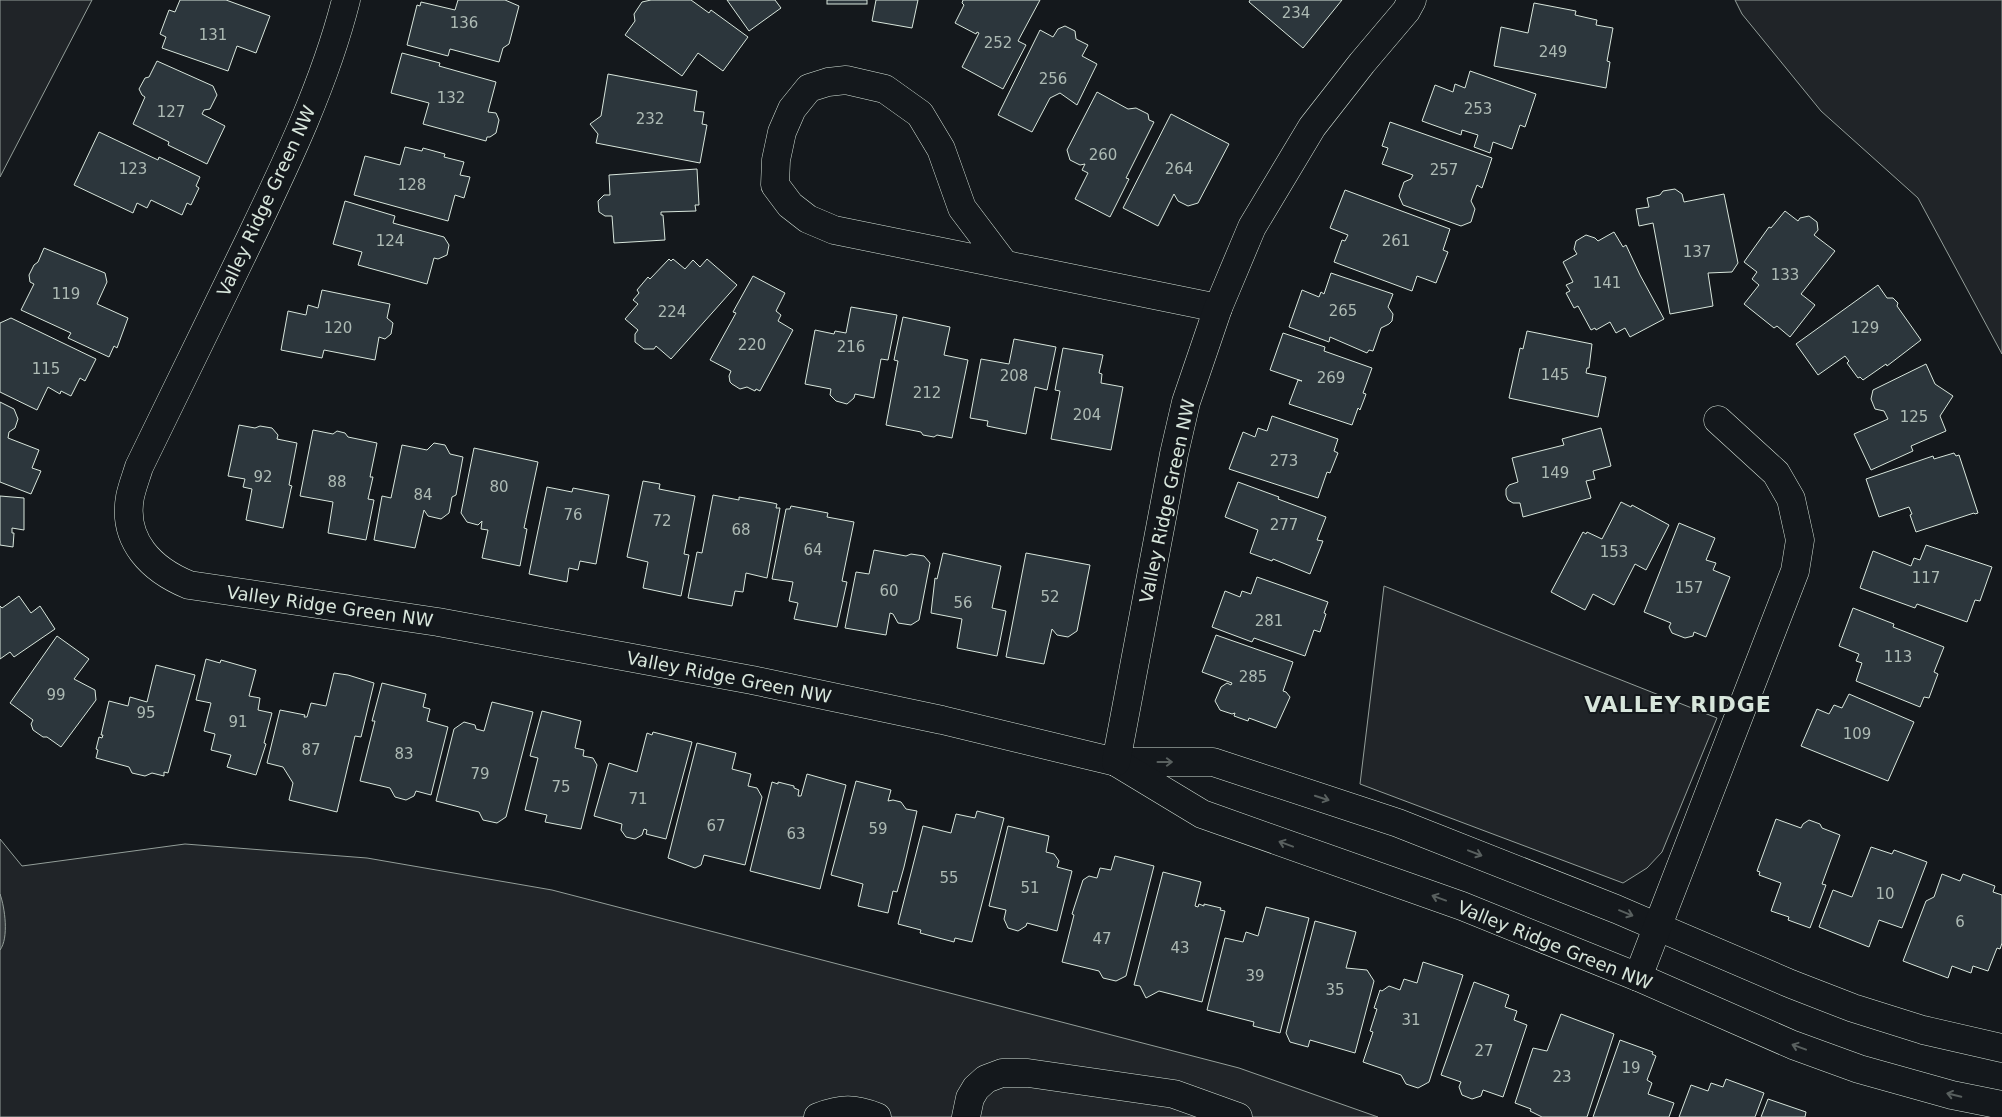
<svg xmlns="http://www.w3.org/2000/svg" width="2002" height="1117" font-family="'DejaVu Sans',sans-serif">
<rect width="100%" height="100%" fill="#14181c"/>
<g fill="#202428" stroke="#939e99">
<path d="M0,0H92L0,177Z"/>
<path d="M1735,0H2002V354L1918,198L1821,111L1742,14Z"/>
<path d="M1384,586L1717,718L1662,852L1647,868L1623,883L1360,784Z"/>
<path d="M0,839L22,866L185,844L367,858L552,890L1239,1068L1378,1117H0Z"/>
</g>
<path fill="#363b3e" stroke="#939e99" d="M0,894C5,908 9,938 0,950Z"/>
<g fill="#2c363c" stroke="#d8e6dc">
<path d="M180,0H226L270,16L256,53L237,46L228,71L162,48L166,37L160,34L169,10L175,12Z"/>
<path d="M458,0H505L519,6L509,44L503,48L499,62L450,49L448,56L407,45L417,5L420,6L421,2L455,10Z"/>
<path d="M651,0H691L709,13L711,10L748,37L723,71L698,53L682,76L625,35L635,21L634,14L642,2Z"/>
<path d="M727,0H775L781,8L749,31Z"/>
<rect x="827" y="0" width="40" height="4"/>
<path d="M876,0H918L912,28L872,21Z"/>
<path d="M963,0H1040L1018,41L1026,45L1003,89L962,67L979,33L977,32L976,34L955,23L964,5L962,3Z"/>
<path d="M1250,0H1342L1303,48L1249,2Z"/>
<path d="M1534,3L1576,11L1575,15L1597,20L1596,25L1613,28L1607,61L1610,62L1606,88L1494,66L1501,27L1528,33Z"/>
<path d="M1065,26L1075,31L1076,39L1088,45L1082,56L1097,64L1077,105L1060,93L1050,98L1032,132L998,115L1040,30L1053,37L1058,29Z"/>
<path d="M402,53L440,63L439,66L496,82L488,112L496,113L499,120L496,133L490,137H487L486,141L423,124L429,103L391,93Z"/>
<path d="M157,61L213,86L217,95L210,109L204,110L202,114L225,126L207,164L168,145L169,142L133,124L145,97L142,95L139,89L145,78L149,77Z"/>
<path d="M1470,71L1536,94L1525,127L1520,125L1512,149L1493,142L1490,153L1474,147L1478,135L1462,130L1461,135L1422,121L1435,85L1453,92L1455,84L1465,88Z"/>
<path d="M608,74L697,91L694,111L704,112L702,124L707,125L700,163L596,143L598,134L590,124L601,116Z"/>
<path d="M1097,92L1128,109L1136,108L1148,114L1149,120L1154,122L1126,178L1129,179L1110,217L1075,199L1088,173L1082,170L1085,164L1080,165L1070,160L1067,150Z"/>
<path d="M1171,114L1229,144L1198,203L1188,206L1178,201L1174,194L1158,226L1123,208Z"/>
<path d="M1390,122L1492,158L1482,188L1477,185L1471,201L1475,209L1471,222L1461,226L1403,205L1399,196L1404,182L1411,179L1413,175L1382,164L1388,148L1382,146Z"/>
<path d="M99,132L158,160L159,157L200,177L196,186L199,188L191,205L187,203L182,215L151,200L147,208L137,203L133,213L74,185Z"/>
<path d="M405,147L422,151L423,148L445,154L444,157L464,162L460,175L470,177L464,198L455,195L448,221L354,195L365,156L400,165Z"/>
<path d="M697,169L699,205H695L696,211L661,212V215H663L665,240L614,243L612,216H605L599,212L598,201L604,195H610L609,175Z"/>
<path d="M1675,189L1682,194L1684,202L1724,194L1738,263L1732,272L1708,273L1713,306L1670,314L1653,223L1639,226L1636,209L1649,207L1647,198L1660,195L1663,191Z"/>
<path d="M1345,190L1450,229L1443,250L1448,252L1436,283L1417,276L1412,291L1334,262L1342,240L1345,241L1348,235L1330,228Z"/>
<path d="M345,201L395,216L393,223L444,237L449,245L447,255L438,259L434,258L427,284L358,265L362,252L333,244Z"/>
<path d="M1785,211L1798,221L1800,218L1809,216L1817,222L1818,230L1814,235L1835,251L1801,294L1815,305L1790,337L1777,326L1774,328L1744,304L1759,285L1752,279L1757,272L1744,262L1769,227L1771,228Z"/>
<path d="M1614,232L1623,247L1626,245L1640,275L1664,319L1630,337L1625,328L1616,333L1610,322L1596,330L1595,328L1591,330L1578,306L1574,308L1566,293L1570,291L1566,285L1573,282L1563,262L1577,254L1574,249L1576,241L1586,235L1595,238L1598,241Z"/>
<path d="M44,248L105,273L107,282L97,304L128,318L117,348L114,346L109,357L68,338L71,333L21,310L34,284L30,282L29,275L34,265L38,262Z"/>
<path d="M669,259L671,261L673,259L685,269L693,260L700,267L707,259L737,285L671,359L656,346L654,349H644L635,342V334L638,330L625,319L638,304L633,300L639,293L637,290L648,277L650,279Z"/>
<path d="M1331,273L1393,294L1388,307L1393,314L1392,321L1389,324L1381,328L1373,351L1369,350L1367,353L1330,337L1329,342L1289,327L1302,290L1319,297L1321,292L1324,294Z"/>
<path d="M753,276L785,293L776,311L781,315L778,321L793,330L760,391L756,389L755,391L747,387L740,389L732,384L730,382L729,376L731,371L710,360L736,313L733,312Z"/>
<path d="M1878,285L1887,298H1893L1898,303L1897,306L1921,340L1887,366L1886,364L1863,380L1860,377L1858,378L1847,363L1849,361L1845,356L1818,375L1796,344Z"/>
<path d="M322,290L390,304L387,318L393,323L391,334L385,339L379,337L375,360L324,350L322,358L281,350L288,311L306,315L308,305L318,308Z"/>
<path d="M851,307L897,315L888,360L881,359L874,398L855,394L854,398L847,404L836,401L830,395L831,389L805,384L815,330L834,334L835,331L846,333Z"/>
<path d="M903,317L950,327L944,355L968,360L952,438L937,435L934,437L923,435L921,432L886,425L898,361L894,360Z"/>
<path d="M11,318L96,359L85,381L80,378L71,396L61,391L60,394L48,387L37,410L0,392V323Z"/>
<path d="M1527,331L1592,344L1589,368H1587L1586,373L1606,377L1598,417L1509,398L1520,348L1523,349Z"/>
<path d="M1283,333L1325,347L1324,351L1372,368L1363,393L1366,394L1365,397L1360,410L1358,408L1352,425L1289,404L1298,380L1302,381L1270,370Z"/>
<path d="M1014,339L1056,347L1047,390L1035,387L1026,434L987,426L988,421L970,418L981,359L1009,364Z"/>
<path d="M1063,348L1103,355L1099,373L1102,374L1101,383L1123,387L1111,450L1051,439L1060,391L1055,390Z"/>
<path d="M1926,364L1935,384L1953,396L1940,416L1946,431L1911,446L1913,451L1871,470L1854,434L1888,419L1884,411L1875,409L1871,399L1873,390Z"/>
<path d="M0,402L14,409L18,419L15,428L9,432L8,438L39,450L32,468L41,471L31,494L0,482Z"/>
<path d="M1272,416L1338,439L1334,451L1338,453L1330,473L1327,472L1318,498L1229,469L1243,432L1255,437L1258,428L1267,431Z"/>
<path d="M239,425L255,428L260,426L272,428L278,435L277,439L297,443L289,485L292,486L291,489L283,528L246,520L252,489L243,487L245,479L228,476Z"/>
<path d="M1601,428L1611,466L1593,471L1595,479L1586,481L1591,498L1523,517L1520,503H1513L1508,500L1506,495V489L1509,485L1518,482L1512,458L1564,445L1562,439Z"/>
<path d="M313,430L333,434L337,431L345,433L348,437L377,443L370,477H373L368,499L374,500L366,540L328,533L333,502L300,496Z"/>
<path d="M434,443L445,445L450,454L463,457L456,495L452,497L449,513L441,519L428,516L424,510L415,548L374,540L382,496L391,498L402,445L427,450Z"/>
<path d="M474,448L538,462L524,528L527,529L520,566L482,558L488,530L481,529L482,521L478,525L467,522L461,513Z"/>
<path d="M1954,453L1956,456L1959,455L1978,513L1975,514L1974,513L1916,532L1910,515L1912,514L1909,507L1879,517L1866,479L1933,456L1934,459Z"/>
<path d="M643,481L660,484L659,489L695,496L684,554L689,555L681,596L643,588L648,562L627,557Z"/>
<path d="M1238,482L1279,497L1278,499L1326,517L1317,540L1323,541L1310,574L1273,559L1272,561L1250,553L1258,530L1225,517Z"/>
<path d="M547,487L572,492L573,488L609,495L596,564L580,561L578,570L569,568L567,582L529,574Z"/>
<path d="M713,495L739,500V497L773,503L777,504L776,508H780L767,578L746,573L743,592L735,591L732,606L688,598L697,552L702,553Z"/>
<path d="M0,496L24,498V530L12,528V533H14L13,547L0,545Z"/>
<path d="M1621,502L1631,507L1632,505L1669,525L1646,570L1635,564L1614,605L1593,594L1585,610L1551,592L1583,532L1586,534L1587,532L1602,539Z"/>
<path d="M791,506L828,513L827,517L854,522L842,581L847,582L837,627L794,619L798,603L789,601L793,582L772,579L786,509H790Z"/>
<path d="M1679,523L1715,538L1706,560L1716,563L1713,570L1730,577L1706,637L1694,632L1693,636L1685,638L1672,633L1669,627L1671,623L1644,612Z"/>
<path d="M1926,545L1992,567L1980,601L1975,600L1967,622L1917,604L1915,608L1860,588L1873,551L1911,566L1914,558L1920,560Z"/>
<path d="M874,550L906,556L911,554L924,556L930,563L919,620L911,625L898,623L893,614L890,613L886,635L845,628L856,572L869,574Z"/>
<path d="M943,553L1001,566L992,608L1006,611L997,656L957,648L962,619L931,613L935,578L937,579Z"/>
<path d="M1026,553L1090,565L1077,631L1068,637L1057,635L1052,629L1044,664L1006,657Z"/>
<path d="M1257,577L1328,602L1324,613L1326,614L1320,632L1314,630L1305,656L1254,638L1252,642L1212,627L1225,591L1240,597L1242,591L1251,594Z"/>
<path d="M19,596L31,613L40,606L55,629L14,657L10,652L0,659V606L2,608Z"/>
<path d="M1853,608L1894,624L1893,627L1944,647L1934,672L1938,674L1929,698L1924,697L1920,707L1856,681L1862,663L1856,661L1859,654L1839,646Z"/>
<path d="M1216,635L1293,662L1283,691L1286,692L1290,697L1276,728L1249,718L1248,721L1234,716L1235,713L1232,714L1220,710L1215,701L1221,687L1227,683L1231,685L1232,683L1202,672Z"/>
<path d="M57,636L89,659L74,679L95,690L96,700L61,747L47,737H43L33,730L31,724L33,720L10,703Z"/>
<path d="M206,659L220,663L221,660L256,670L249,696L260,698L258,710L272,713L264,743L266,744L256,775L227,767L231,755L211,750L215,734L204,731L211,703L196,700Z"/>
<path d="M156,665L195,675L168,773L164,772V776L152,773L145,776L132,773L129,767L96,758L98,750L96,749L99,737L102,738L103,735H101L109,701L128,706L130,697L147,702Z"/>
<path d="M334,673L348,675L374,683L361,737L355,736L337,812L289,800L293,783L283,767L267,763L280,710L305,715L304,717H307L311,703L326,706Z"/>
<path d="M382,683L426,694L423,707L430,709L427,721L448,727L431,795L416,791L414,796L406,800L395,797L390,788L360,781L375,721H372Z"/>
<path d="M1849,694L1914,722L1888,781L1801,746L1817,709L1829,714L1834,705L1842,708Z"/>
<path d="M492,702L533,712L506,817L497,823L483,820L479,812L436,801L454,729L464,722L475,725L476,729L484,731Z"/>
<path d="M542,711L581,721L575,748L584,750L583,756L593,758L597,765L581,829L545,822L547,815L525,810L538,758L530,756Z"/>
<path d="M653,732L692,742L666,839L646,834L647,830L644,829L642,835L635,839L626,837L621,830L622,824L594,816L609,763L637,772L647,733L652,735Z"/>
<path d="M697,743L736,753L732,769L751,774L748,786L757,788L762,797L745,865L704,855L701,865L695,868L668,858Z"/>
<path d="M807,774L846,785L820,889L750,871L772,782L778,784V782L794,786V788L799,790L798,796H801Z"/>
<path d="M856,781L891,790L888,801L893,800L901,802L906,809L917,811L904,867L897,892L893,891L888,913L858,906L863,884L831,875Z"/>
<path d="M977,811L1004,818L972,942L955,938L954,942L920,933L921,930L898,924L923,826L951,833L956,814L975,818Z"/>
<path d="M1776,819L1801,828L1803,824L1809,820L1820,824L1822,828L1840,835L1822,884L1826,885L1810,928L1788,920L1789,917L1771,911L1781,883L1759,875L1760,872L1757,871Z"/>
<path d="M1008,826L1049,836L1046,852L1054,854L1059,861L1057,867L1072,871L1057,931L1027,923L1026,926L1018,931L1008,928L1004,919L1006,910L989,906Z"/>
<path d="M1871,847L1892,854L1894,850L1927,862L1902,928L1879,920L1869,947L1819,927L1833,890L1852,897Z"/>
<path d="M1115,856L1154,866L1126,976L1116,981L1103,978L1099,971L1062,962L1074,915L1072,914L1083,880L1089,876L1097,878L1100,868L1111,870Z"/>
<path d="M1163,872L1201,882L1195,906L1198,907L1199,904L1204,906V904L1221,908L1220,910L1225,911L1202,1002L1159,991L1146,998L1140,986L1134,985Z"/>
<path d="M1942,874L1960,881L1963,874L1995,886L1993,892L2002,895V943L2000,949L1997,948L1988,971L1973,966L1971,973L1952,966L1948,978L1903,961L1926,901L1934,897Z"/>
<path d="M1266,907L1309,918L1280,1033L1253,1026L1254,1022L1207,1010L1225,938L1243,942L1246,932L1258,936Z"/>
<path d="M1315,921L1356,932L1346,968L1367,970L1374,981L1355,1053L1310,1040L1308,1047L1290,1042L1286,1033Z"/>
<path d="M1423,962L1463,975L1429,1082L1418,1088L1406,1084L1401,1075L1363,1062L1373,1032L1370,1031L1377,1009L1374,1008L1380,990L1382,991L1389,986L1400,990L1404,979L1417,983Z"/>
<path d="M1474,982L1509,995L1505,1007L1517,1011L1514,1020L1527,1025L1503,1097L1483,1090L1481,1096L1472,1099L1462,1095L1459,1087L1461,1082L1441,1075Z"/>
<path d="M1561,1014L1614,1034L1587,1117H1542L1530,1111L1531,1109L1515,1103L1533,1048L1547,1051Z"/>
<path d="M1620,1040L1653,1052L1652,1054L1656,1056L1647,1080L1652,1083L1648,1094L1674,1103L1669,1117H1593Z"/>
<path d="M1726,1079L1764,1093L1755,1117H1679L1691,1085L1708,1091L1711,1083L1723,1087Z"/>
<path d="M1768,1099L1806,1112L1805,1117H1761Z"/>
</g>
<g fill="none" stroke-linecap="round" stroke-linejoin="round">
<g stroke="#d8e6dc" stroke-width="29">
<g id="minor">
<path d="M346,0C325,83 287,162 250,239C213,315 176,391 139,467C136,477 132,487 130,497C122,541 152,570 189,585L438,622L752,680L942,720L1116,762H1213L1398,823L1616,909L1791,984L1853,1008L1923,1030L2002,1048"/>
<path d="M1005,265L962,208L941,149L920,114L885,89L846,80L828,82L809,88L792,109L782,132L776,160L775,185L790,205L808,219L834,230L1218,308"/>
<path d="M1116,762L1202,814L1462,906L1638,977L1793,1045L1859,1069L1952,1095L2002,1105"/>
<path d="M1116,762L1174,454L1186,402L1218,308L1252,227L1312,127L1362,63L1406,11L1412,0"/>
<path d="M1638,977L1795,571L1800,540L1791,499L1776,473L1718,420"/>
<path d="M818,1117C842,1108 854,1108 877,1117"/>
<path d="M966,1117L970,1098L976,1088L986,1079L1002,1073H1028L1174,1094L1238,1117"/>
</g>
</g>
<use href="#minor" stroke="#14181c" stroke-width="28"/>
</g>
<defs><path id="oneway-shaft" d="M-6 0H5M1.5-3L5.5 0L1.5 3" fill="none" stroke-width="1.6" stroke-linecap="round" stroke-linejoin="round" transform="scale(1.25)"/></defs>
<g stroke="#59605f">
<use href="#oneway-shaft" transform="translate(1165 762)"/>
<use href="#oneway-shaft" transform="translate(1322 798) rotate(18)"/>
<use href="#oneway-shaft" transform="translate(1286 844) rotate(-160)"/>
<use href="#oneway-shaft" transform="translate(1475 853) rotate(21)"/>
<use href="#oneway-shaft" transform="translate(1439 898) rotate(-160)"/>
<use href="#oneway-shaft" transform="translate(1626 913) rotate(22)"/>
<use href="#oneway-shaft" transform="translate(1799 1047) rotate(-160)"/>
<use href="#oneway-shaft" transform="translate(1954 1095) rotate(-167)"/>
</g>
<g text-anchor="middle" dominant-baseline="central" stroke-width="4" stroke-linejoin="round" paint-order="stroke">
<g font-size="15" fill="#adbab4">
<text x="1296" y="13">234</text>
<text x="464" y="23">136</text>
<text x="213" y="35">131</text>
<text x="998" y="43">252</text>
<text x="1553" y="52">249</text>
<text x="1053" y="79">256</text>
<text x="451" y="98">132</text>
<text x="1478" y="109">253</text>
<text x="171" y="112">127</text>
<text x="650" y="119">232</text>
<text x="1103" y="155">260</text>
<text x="133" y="169">123</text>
<text x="1179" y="169">264</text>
<text x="1444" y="170">257</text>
<text x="412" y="185">128</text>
<text x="390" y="241">124</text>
<text x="1396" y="241">261</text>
<text x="1697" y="252">137</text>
<text x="1785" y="275">133</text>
<text x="1607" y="283">141</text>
<text x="66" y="294">119</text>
<text x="1343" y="311">265</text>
<text x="672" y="312">224</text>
<text x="338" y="328">120</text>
<text x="1865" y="328">129</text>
<text x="752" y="345">220</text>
<text x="851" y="347">216</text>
<text x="46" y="369">115</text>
<text x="1555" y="375">145</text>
<text x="1014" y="376">208</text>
<text x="1331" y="378">269</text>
<text x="927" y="393">212</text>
<text x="1087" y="415">204</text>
<text x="1914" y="417">125</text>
<text x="1284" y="461">273</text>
<text x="1555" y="473">149</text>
<text x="263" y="477">92</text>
<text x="337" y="482">88</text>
<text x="499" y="487">80</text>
<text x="423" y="495">84</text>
<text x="573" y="515">76</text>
<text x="662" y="521">72</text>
<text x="1284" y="525">277</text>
<text x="741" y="530">68</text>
<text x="813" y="550">64</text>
<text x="1614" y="552">153</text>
<text x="1926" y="578">117</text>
<text x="1689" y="588">157</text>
<text x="889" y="591">60</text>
<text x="1050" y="597">52</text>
<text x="963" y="603">56</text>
<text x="1269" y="621">281</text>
<text x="1898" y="657">113</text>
<text x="1253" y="677">285</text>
<text x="56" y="695">99</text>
<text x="146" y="713">95</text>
<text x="238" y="722">91</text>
<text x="1857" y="734">109</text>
<text x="311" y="750">87</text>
<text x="404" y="754">83</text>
<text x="480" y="774">79</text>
<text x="561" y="787">75</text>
<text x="638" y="799">71</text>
<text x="716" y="826">67</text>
<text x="878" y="829">59</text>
<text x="796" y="834">63</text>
<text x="949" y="878">55</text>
<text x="1030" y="888">51</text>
<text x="1885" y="894">10</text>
<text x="1960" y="922">6</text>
<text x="1102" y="939">47</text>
<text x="1180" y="948">43</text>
<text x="1255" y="976">39</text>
<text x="1335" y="990">35</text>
<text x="1411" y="1020">31</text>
<text x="1484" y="1051">27</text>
<text x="1631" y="1068">19</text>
<text x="1562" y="1077">23</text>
</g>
<g font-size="18" fill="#d8e6dc" stroke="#14181c">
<text transform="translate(266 201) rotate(-65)">Valley Ridge Green NW</text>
<text transform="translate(1167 501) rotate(-78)">Valley Ridge Green NW</text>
<text transform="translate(330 606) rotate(8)">Valley Ridge Green NW</text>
<text transform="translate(729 677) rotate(11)">Valley Ridge Green NW</text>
<text transform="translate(1555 945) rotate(22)">Valley Ridge Green NW</text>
</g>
<g font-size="22" font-weight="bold" letter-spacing="1" fill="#d8e6dc" stroke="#14181c">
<text x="1678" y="704">VALLEY RIDGE</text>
</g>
</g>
</svg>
